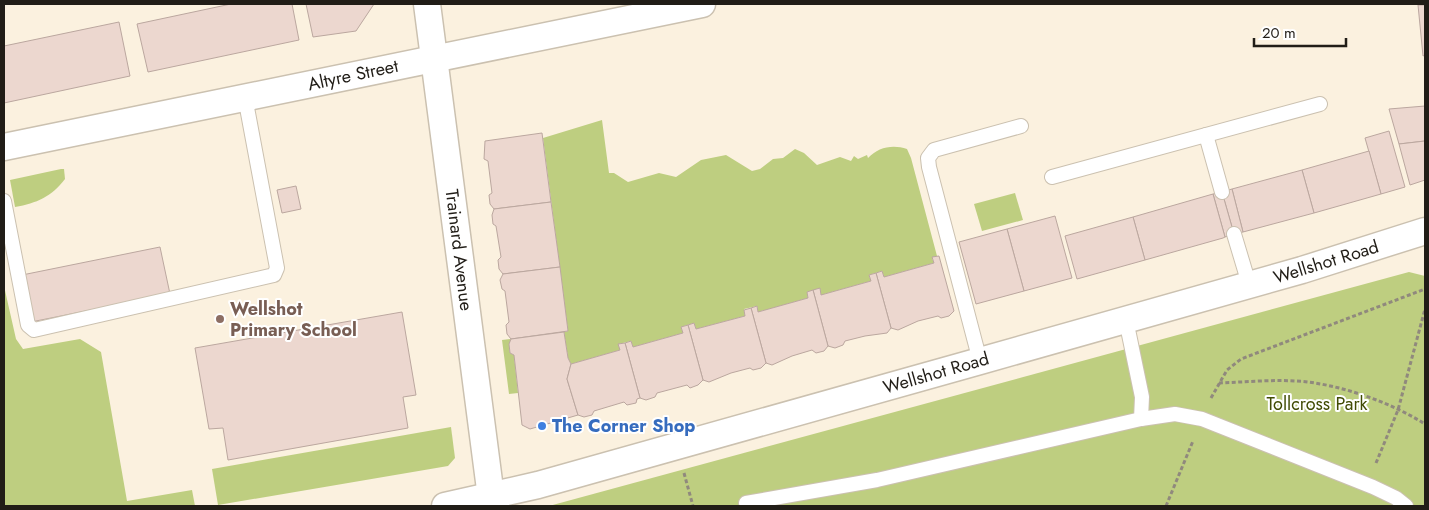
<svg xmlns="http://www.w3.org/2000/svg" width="1429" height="510" font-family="Jost,sans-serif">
<rect width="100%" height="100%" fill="#fbf1df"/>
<g fill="#bece80">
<path d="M602,120L609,173H614L628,182L659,173L676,177L701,160L726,155L752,171L760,169L773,159L783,158L795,149L804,153L817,165L840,157L851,161L854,156L858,159L867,155L868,158C878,147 893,144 907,149L911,158L937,256L932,258L934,263L884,277L882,271L869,275L871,281L821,295L819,289L807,292L808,298L758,312L757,306L744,309L745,316L696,329L694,323L681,327L683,333L633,347L631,341L619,344L620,350L571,364L568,358L564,332L568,331L543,138Z"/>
<path d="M61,169H64L65,179C51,197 37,203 15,207L10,180Z"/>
<path d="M1015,193L1023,220L982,231L974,204Z"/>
<path d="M1409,272L1425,276V506H549Z"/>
<path d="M4,286L16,339L23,349L80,339L101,352L127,501L192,490L195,506H4Z"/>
<path d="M511,339L509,345L510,353L514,355L518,393L509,394L502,340Z"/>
<path d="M451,427L455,458L448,466L218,505L212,469Z"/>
</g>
<g fill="#ecd7cf" stroke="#bba79f">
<path d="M231,4H292L299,40L148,72L137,24Z"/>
<path d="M306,4H374L356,31L313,37Z"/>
<path d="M1418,5H1425V55L1423,56Z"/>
<path d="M119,22L130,76L4,103V46Z"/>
<path d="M1425,106V141L1399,144L1389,109Z"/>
<path d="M1389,131L1405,187L1381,194L1365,138Z"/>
<path d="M542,133L551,202L494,209L490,204L489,195L492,193L488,161L484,159L485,141Z"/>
<path d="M1425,141V180L1410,185L1399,144Z"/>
<path d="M1369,151L1381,194L1314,213L1302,170Z"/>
<path d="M1302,170L1314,213L1243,232L1232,189Z"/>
<path d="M296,186L301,209L282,213L277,190Z"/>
<path d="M1232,189L1243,232L1234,234L1222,192Z"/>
<path d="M1222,192L1234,234L1225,237L1213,194Z"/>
<path d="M1213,194L1225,237L1223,238L1145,260L1133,217Z"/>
<path d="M551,202L560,267L503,274L499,269L498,260L501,257L496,226L493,224L492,215L494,209Z"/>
<path d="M1055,216L1072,278L1024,291L1007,229Z"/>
<path d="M1133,217L1145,260L1077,279L1065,236Z"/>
<path d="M1007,229L1024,291L976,304L959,242Z"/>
<path d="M160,247L170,294L31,322L22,275Z"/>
<path d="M939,256L954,311L949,316L941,318L938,316L918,321L898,330L891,328L876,273L882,271L884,277L934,263L932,257Z"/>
<path d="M560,267L568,331L511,339L507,334L506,325L509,322L505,291L502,289L500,280L503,274Z"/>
<path d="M876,273L891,328L887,333L865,336L845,341L843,345L835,348L828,346L813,290L820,288L821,295L871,281L869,275Z"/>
<path d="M813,290L828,346L824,351L816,353L812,350L792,356L772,365L766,363L751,308L757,306L758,312L808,298L807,292Z"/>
<path d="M751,308L766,363L761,368L753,370L750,368L731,373L709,382L703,380L688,325L694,323L696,329L745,316L744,310Z"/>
<path d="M402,312L416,395L403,397L408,428L228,460L223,428L209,429L195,348Z"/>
<path d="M688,325L703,380L698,385L690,388L687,385L657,393L655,397L646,400L640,398L625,343L631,341L633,347L683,333L681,327Z"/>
<path d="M564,332L568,358L571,364L567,379L578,415L530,429L522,425L514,355L510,353L509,344L511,339Z"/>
<path d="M625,343L640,398L637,399L636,403L627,405L624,402L594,411L592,415L584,417L578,415L567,379L571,364L620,350L618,344Z"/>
</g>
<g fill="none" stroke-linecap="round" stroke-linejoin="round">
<g stroke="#cbc1b0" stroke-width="16">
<g id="lane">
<path d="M1206,135L1222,192"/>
<path d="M1052,177L1320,104"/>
<path d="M4,201L28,325L34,330L274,275L277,268L245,97"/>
<path d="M1234,234L1249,284"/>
<path d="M980,361L929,167L928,158L934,150L1021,126"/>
<path d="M1141,419L1175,414L1202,419L1373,487L1396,498L1406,506"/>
<path d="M746,503L877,480L1141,419L1142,397L1126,320"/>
</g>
</g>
<g stroke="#cbc1b0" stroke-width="29">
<g id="street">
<path d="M427,4L491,497"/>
<path d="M4,147L702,4"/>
<path d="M445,506L538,485L980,361L1302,270L1425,231"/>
</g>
</g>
<g stroke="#90897d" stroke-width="3" stroke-dasharray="4 2.5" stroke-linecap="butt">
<path d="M1219,383C1250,382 1284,378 1315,383C1352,389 1393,404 1425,424"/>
<path d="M1211,398L1227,370L1241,359L1425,289"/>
<path d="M1376,463L1398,410L1425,309"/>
<path d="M684,473L693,506"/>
<path d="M1166,506L1193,441"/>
</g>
<use href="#lane" stroke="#fff" stroke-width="14"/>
<use href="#street" stroke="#fff" stroke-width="26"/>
</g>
<circle fill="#8d6e63" stroke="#fff" stroke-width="2" cx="220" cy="319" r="5"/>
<circle fill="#3f7fe0" stroke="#fff" stroke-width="2" cx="542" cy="426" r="5"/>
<g text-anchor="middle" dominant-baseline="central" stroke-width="4" stroke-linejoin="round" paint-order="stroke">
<g font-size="18" fill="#211d17" stroke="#fff">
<text transform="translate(353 75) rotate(-12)">Altyre Street</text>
<text transform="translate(459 250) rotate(83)">Trainard Avenue</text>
<text transform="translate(1326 262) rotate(-17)">Wellshot Road</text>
<text transform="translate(936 373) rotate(-16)">Wellshot Road</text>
</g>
<g font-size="18" font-weight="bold" fill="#785e54" stroke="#fff" text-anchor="start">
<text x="230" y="309">Wellshot<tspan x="230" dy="21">Primary School</tspan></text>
</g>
<g font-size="18" fill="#414b04" stroke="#fff">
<text x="1317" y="404">Tollcross Park</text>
</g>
<g font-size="18" font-weight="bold" fill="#366cbe" stroke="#fff" text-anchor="start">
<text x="552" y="426">The Corner Shop</text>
</g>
</g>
<rect width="1429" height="510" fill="none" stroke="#211d17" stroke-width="10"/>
<path d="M1254 38v8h92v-8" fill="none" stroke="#211d17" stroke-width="2.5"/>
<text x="1262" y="38" font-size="15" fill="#211d17" stroke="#ffffff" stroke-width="4" paint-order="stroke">20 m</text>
</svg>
